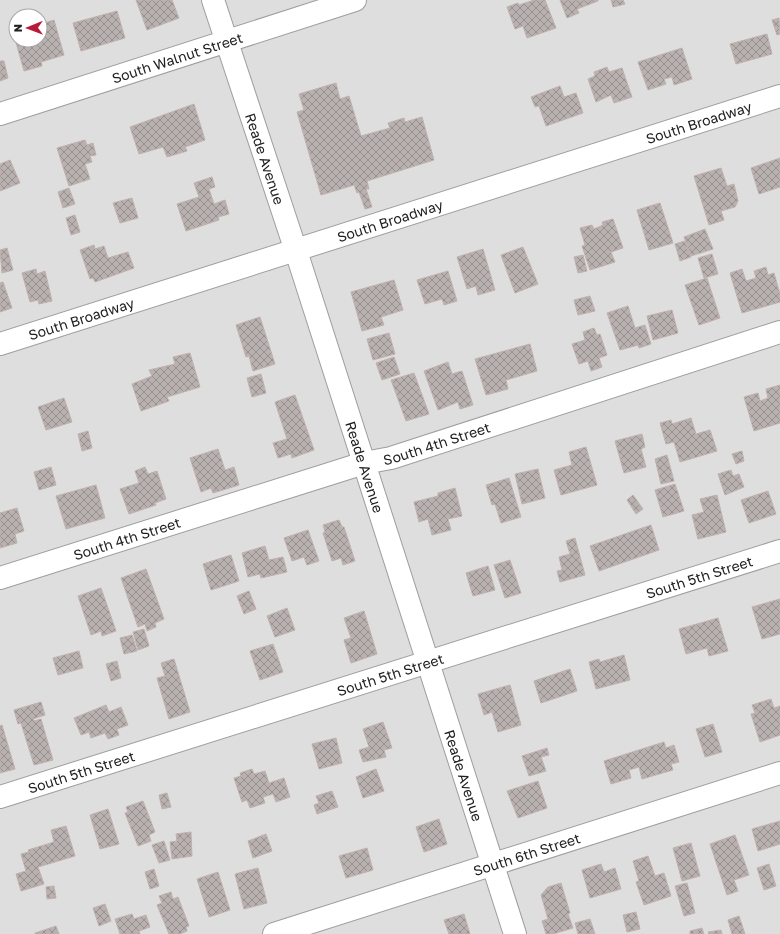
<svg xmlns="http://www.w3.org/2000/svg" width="780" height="934" font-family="'Golos Text',sans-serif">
<defs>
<pattern id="building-cross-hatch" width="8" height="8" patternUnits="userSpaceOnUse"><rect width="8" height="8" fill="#b9b1af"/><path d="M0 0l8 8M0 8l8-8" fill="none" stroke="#96908e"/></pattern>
</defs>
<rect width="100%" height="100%" fill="#f0ece9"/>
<path fill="#dfdede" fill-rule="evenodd" d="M0,0H780V934H0ZM16,16H40V40H16Z"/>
<g fill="url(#building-cross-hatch)" stroke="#c0b1ad">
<path d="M136,0H172L179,18L147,30Z"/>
<path d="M534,0H545L556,28L527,38L523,26L515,29L507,7L518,3L519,5Z"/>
<path d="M560,0H598V1L577,9L579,13L567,18Z"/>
<path d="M611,0H623L625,4L613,7Z"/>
<path d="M117,11L125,38L81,51L73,23Z"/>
<path d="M779,18L780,34L777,35L772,20Z"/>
<path d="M54,20L64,55L41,62L42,66L24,71L15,39L40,40V32L43,31L41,24Z"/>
<path d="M767,34L772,54L736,64L730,44Z"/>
<path d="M682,48L692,79L674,85L672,77L664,79L666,84L648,90L638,62Z"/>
<path d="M0,61H4L8,78L0,81Z"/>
<path d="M607,67L609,72L622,68L632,97L614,103L611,95L596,102L588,79L595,76L594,72Z"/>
<path d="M336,83L340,99L349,96L361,136L390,128L388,123L404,118L405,122L422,117L434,160L367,181L369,189H366L372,207L365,209L359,192L357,193L354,185L321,195L297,112L304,110L299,94Z"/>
<path d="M560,86L564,97L576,93L583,113L546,126L539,106L535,107L531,97Z"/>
<path d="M194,104L205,140L185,147L187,151L167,157L163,147L139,154L130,127Z"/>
<path d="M85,140L87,145L93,143L96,155L90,156L92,162L85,164L90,179L69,186L57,148Z"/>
<path d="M780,158V187L759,194L751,168Z"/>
<path d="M10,160L20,183L0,191V164Z"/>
<path d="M721,168L727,186L734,184L738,201L735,207L721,211L724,220L709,225L694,176Z"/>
<path d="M212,177L215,187L209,189L214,204L225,200L229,214L218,217L219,220L186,231L177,204L199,197L194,183Z"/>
<path d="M69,188L75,204L63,208L58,192Z"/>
<path d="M132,198L138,218L120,223L113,203Z"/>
<path d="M660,203L673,243L649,250L637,210Z"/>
<path d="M75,215L80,232L71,235L66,218Z"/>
<path d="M613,219L623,248L611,252L615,262L590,270L582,246L585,245L580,228L592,225L594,229L603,225L602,222Z"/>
<path d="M705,229L713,249L691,256L684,237Z"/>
<path d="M685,241L691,257L680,261L675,244Z"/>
<path d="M94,245L95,249L104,246L108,258L128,252L134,268L95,282L93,278L90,279L80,250Z"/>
<path d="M523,247L538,284L515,293L501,255Z"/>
<path d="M7,248L13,270L2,273L0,250Z"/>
<path d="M483,249L495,290L478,295L476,286L467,289L457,257Z"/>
<path d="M712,254L718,274L704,278L698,258Z"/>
<path d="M583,255L587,271L578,273L574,257Z"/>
<path d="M766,267L768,275L774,273L780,294V302L742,313L730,273L742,269L746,281L756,278L754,271Z"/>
<path d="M36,269L37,274L45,271L52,301L39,304L38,300L30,302L22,273Z"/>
<path d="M448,271L457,301L444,305L442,299L425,304L417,280Z"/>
<path d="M707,278L720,318L699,325L685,285Z"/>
<path d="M394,280L403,310L381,317L384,325L362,331L351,292Z"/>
<path d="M3,282L12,308L0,312V283Z"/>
<path d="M590,296L595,311L578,315L574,300Z"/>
<path d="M628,306L635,328L645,325L651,344L639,348L638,345L620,350L607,313Z"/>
<path d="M672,310L678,333L653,340L647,316Z"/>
<path d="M260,317L275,364L253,371L249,356L246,357L236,325Z"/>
<path d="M594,328L597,335L600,334L607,355L599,358L602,367L591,371L588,361L579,364L572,344L585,340L583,332Z"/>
<path d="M389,333L395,354L373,360L367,339Z"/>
<path d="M530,344L537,371L506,380L508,389L486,395L475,359Z"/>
<path d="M190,353L200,387L167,397L169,401L141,411L132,384L152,376L149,370L175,364L173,357Z"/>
<path d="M394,357L400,374L382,380L376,363Z"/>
<path d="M448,362L452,374L462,371L473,405L460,409L458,402L438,410L424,371Z"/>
<path d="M414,373L429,414L406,421L391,380Z"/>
<path d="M261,374L266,393L252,397L247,378Z"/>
<path d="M780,385V423L754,431L744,397L758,393L760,401L768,398L766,389Z"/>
<path d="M295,395L314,450L292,458L291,454L278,458L273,443L287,439L275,402Z"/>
<path d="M64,398L72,422L46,430L38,407Z"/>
<path d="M691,418L696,434L710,430L717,451L680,462L674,442L666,444L660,423L671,420L672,424Z"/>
<path d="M88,431L92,448L82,451L78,434Z"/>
<path d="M642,434L645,447L641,449L646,467L624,473L615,441Z"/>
<path d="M586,447L597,485L561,495L554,470L572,465L569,452Z"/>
<path d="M218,449L225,470L234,467L239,485L213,493L211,488L201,492L190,458Z"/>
<path d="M742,451L744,461L736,464L732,454Z"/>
<path d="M667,455L674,481L661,484L655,459Z"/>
<path d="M51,467L56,485L39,490L34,472Z"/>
<path d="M145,467L148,474L157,471L166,499L155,503L156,505L129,514L120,489L139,483L135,471Z"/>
<path d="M538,469L545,498L522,504L515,474Z"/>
<path d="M731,470L733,476L739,474L744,487L725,495L718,474Z"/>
<path d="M509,478L521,517L501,523L495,504L492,505L486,485Z"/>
<path d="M675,484L684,511L663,517L655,490Z"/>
<path d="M96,485L105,518L66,529L56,496Z"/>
<path d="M455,488L462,516L448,519L451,530L432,535L428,519L419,522L414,502L438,496V493Z"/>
<path d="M768,491L776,514L749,523L741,500Z"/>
<path d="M633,495L643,509L636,514L627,500Z"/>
<path d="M717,495L726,532L698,539L692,515L704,512L700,499Z"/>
<path d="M17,508L24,531L15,534L17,543L0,548V513Z"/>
<path d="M339,520L342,527H344L355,561L343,565L341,558L332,561L323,533L325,532L323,525Z"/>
<path d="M651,525L659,550L599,571L590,546Z"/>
<path d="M308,530L319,561L307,565L304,557L292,561L284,538Z"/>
<path d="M575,538L585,575L560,582L557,571L562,570L559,557L570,554L566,541Z"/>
<path d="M265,546L269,560L283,557L287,572L261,578L260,574L248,577L242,553Z"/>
<path d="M231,555L239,581L211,590L203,564Z"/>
<path d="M510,560L521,593L505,598L494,565Z"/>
<path d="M488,566L495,590L473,596L466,573Z"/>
<path d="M146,569L164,619L155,623L156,627L147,631L145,624L138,627L121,578Z"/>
<path d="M101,588L116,631L102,636L101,631L91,635L78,596Z"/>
<path d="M249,591L256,609L244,614L237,596Z"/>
<path d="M780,599V634L762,639L752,607Z"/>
<path d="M287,608L295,630L275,637L267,616Z"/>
<path d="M364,611L377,654L351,663L344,640L351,638L344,618Z"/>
<path d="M718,618L728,651L709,656L707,648L686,654L679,629Z"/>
<path d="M144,629L149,646L138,650L133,632Z"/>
<path d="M132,635L137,651L124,654L120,638Z"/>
<path d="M273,644L283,672L260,680L250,651Z"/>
<path d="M79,651L83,668L58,675L53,658Z"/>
<path d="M624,655L630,680L596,689L589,662L599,659L600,662Z"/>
<path d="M174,659L190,712L169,719L157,678L165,676L161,663Z"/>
<path d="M117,661L121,678L111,681L106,664Z"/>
<path d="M570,669L577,691L541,703L534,681Z"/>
<path d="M510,685L521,725L498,732L492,712L484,715L478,694Z"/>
<path d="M771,699L774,708L780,706V735L760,742L751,714L755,713L752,705Z"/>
<path d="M41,702L45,715L33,719L34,721L41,719L53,760L34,765L21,723L18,724L14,710Z"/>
<path d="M106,705L109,712L121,707L128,725L117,729L119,735L108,739L105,733L91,738L89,732L81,735L74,718Z"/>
<path d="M383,722L392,748L384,750L386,757L363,762L359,750L369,747L363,729Z"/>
<path d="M713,724L722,752L705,757L696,729Z"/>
<path d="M2,725L15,769L0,773V726Z"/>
<path d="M336,738L342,763L319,769L312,744Z"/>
<path d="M664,742L666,748L674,745L679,762L671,764L673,770L642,779L639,767L629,770L631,778L611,784L604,761Z"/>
<path d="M547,748L549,755L541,757L546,771L529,776L522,756Z"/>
<path d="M252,769L254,774L265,771L269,783L284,778L290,797L276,802L273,794L263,797L265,803L250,808L247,800L242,802L234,778L241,776L240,773Z"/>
<path d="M376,769L384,791L363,798L356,777Z"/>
<path d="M538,781L547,808L518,818L507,791Z"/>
<path d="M332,791L338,807L317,814L314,805L319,803L316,796Z"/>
<path d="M167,793L171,807L162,809L159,795Z"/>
<path d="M143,801L155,832L149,835L151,841L138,846L125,813L128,812L126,807Z"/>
<path d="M108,809L119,844L100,849L90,815Z"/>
<path d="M439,819L447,844L424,852L416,827Z"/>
<path d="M780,821V844L758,851L752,829Z"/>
<path d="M66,826L75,856L38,867L44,884L21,891L16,874L26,871L21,854L29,852L28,850L54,842L51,830Z"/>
<path d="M191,832L192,856L172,859L170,842L177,841L176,834Z"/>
<path d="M266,834L272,851L253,858L248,841Z"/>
<path d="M735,835L749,875L734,880L738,891L727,895L710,844Z"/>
<path d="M164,841L170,860L159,863L152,845Z"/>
<path d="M691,843L700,876L682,881L673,848Z"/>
<path d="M367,848L373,870L346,878L339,856Z"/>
<path d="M648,856L655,876L664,873L671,896L644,905L636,882L639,881L633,861Z"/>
<path d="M601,864L604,872L615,868L621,889L590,898L582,870Z"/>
<path d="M769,864L776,886L764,890L757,868Z"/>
<path d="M258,868L267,903L244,909L235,874Z"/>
<path d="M154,869L159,886L150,889L145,872Z"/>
<path d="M218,872L230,910L209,917L197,879Z"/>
<path d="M561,883L570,913L568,914L573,928L553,934H546L542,921L548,919L541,895L548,887Z"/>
<path d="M687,883L695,913L684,916L675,886Z"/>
<path d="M54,886L56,898L47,899L46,887Z"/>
<path d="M171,892L173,899L178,897L189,926L186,927L187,931L180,934H169L157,905L162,903L159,896Z"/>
<path d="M105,904L111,921L99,926L93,908Z"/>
<path d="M636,912L640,929L627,932L623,915Z"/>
<path d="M132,914L134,919L146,915L150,927L139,931L140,934H120L115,919Z"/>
<path d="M464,914L470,934H449L444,920Z"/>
<path d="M739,916L745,934H732L728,920Z"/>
<path d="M590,919L595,934H578L575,923Z"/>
<path d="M56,926L59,934H35V933Z"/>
<path d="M702,928L704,934H690V931Z"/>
<path d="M721,930L722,934H709L708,932Z"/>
</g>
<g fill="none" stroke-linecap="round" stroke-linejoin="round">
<g stroke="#9e9e9e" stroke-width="24">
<g id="minor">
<path id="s1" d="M213,0L296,251L515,934"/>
<path id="s2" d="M0,114L355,0"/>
<path id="s3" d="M0,344L780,96"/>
<path id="s4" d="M0,578L364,463L391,458L780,332"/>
<path id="s5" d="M0,797L780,551"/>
<path id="s6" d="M274,934L780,773"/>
</g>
</g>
<use href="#minor" stroke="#fff" stroke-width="22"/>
</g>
<g text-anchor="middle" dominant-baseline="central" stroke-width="3.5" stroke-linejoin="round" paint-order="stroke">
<g font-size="14" fill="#212121" stroke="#fff">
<text stroke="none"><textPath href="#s2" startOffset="186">South Walnut Street</textPath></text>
<text stroke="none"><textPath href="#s3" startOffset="733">South Broadway</textPath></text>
<text stroke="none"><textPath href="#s1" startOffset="167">Reade Avenue</textPath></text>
<text stroke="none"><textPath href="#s3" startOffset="409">South Broadway</textPath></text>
<text stroke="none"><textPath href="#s3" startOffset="85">South Broadway</textPath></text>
<text stroke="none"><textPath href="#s4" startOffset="457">South 4th Street</textPath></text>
<text stroke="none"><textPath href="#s1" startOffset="491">Reade Avenue</textPath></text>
<text stroke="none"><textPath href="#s4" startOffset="133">South 4th Street</textPath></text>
<text stroke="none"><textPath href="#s5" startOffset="733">South 5th Street</textPath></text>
<text stroke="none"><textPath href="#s5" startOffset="409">South 5th Street</textPath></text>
<text stroke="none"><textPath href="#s5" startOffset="85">South 5th Street</textPath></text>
<text stroke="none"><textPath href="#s1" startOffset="815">Reade Avenue</textPath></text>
<text stroke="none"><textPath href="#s6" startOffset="265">South 6th Street</textPath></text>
</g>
</g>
<g transform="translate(28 28) rotate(269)"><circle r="19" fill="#ffffff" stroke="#a6a6a6"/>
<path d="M0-3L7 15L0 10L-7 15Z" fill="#b81a38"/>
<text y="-6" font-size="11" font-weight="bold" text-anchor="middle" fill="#212121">N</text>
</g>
</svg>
